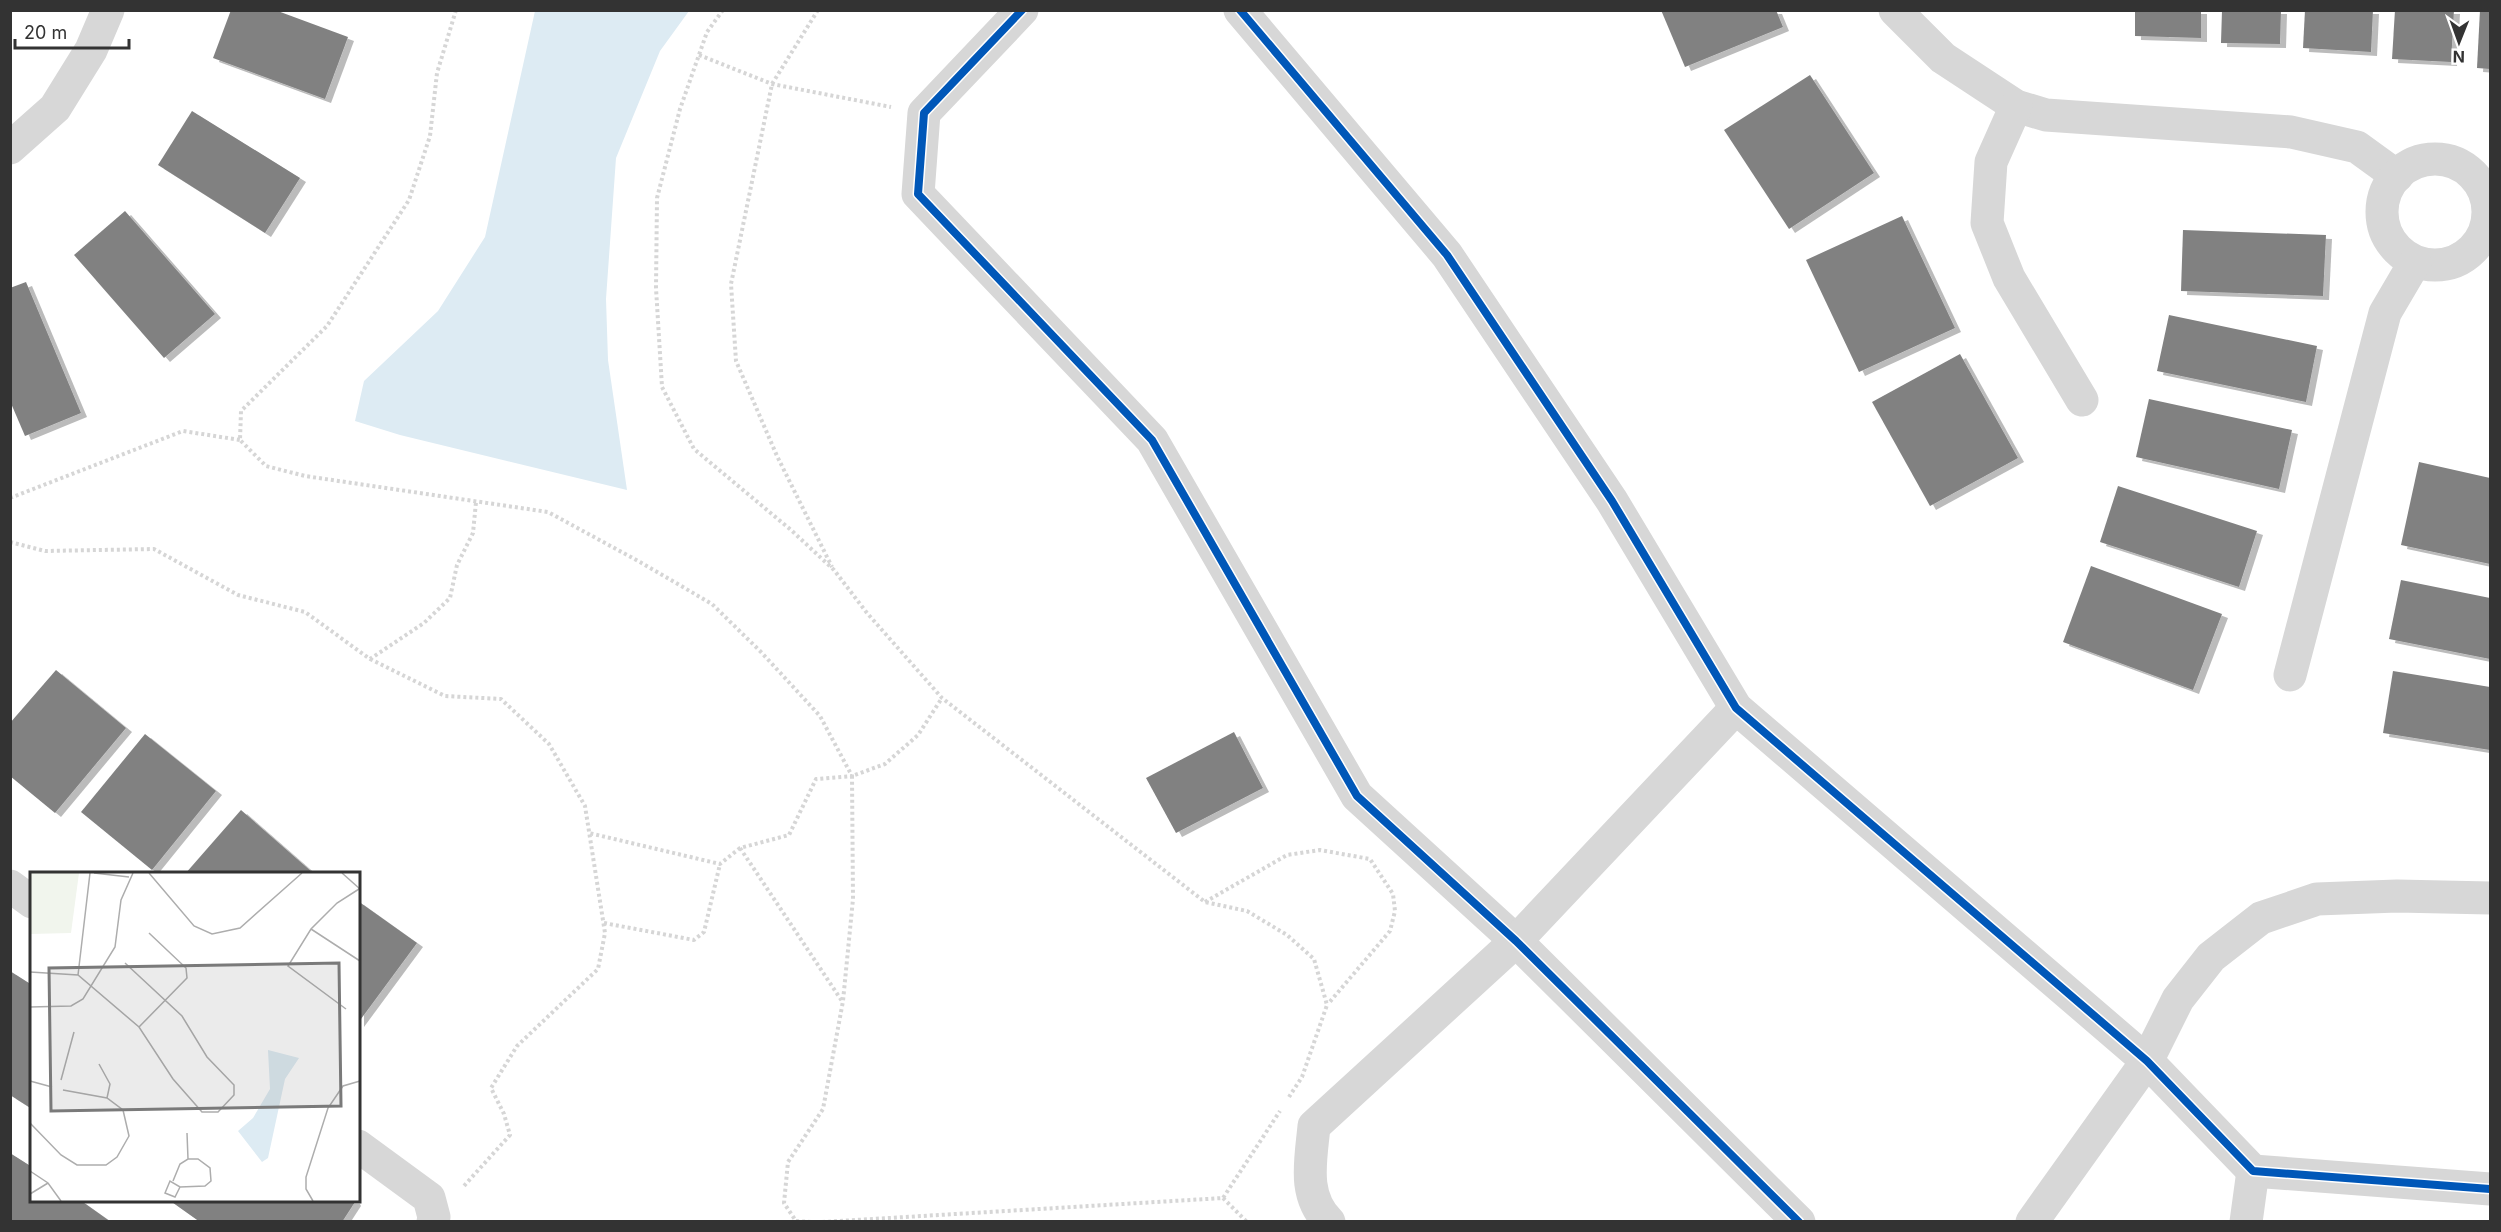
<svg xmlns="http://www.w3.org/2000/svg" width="2501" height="1232" font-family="Inter,sans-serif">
<defs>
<filter id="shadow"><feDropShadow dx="6" dy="4" stdDeviation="0" flood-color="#0004"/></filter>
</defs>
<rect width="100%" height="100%" fill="#fff"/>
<path fill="#ddebf3" d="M535,11H689L660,51L616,158L606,299L608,360L627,490L400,435L355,421L364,381L438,311L485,237Z"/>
<g fill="#818181" filter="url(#shadow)">
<path d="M231,10H275L348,37L325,99L213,58Z"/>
<path d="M1661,10H1776L1783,27L1685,67Z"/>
<path d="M2135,10H2201V38L2135,36Z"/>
<path d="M2222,10H2281L2280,44L2221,43Z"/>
<path d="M2305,10H2373L2371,52L2303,48Z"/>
<path d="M2395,10H2454L2451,62L2392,59Z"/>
<path d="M2480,10H2490V69L2477,68Z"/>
<path d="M1810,75L1874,173L1789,229L1724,130Z"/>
<path d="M192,111L300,178L265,233L158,165Z"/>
<path d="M125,211L215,314L164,358L74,255Z"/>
<path d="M1902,216L1955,328L1859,372L1806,260Z"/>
<path d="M2183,230L2326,235L2323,296L2181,291Z"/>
<path d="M26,282L81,413L25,436L10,401V288Z"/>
<path d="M2169,315L2317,346L2306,402L2157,371Z"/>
<path d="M1960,354L2018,458L1930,506L1872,402Z"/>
<path d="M2149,399L2292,430L2279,489L2136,457Z"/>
<path d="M2419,462L2490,478V564L2401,545Z"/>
<path d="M2118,486L2257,531L2239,587L2100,542Z"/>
<path d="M2091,566L2222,614L2193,690L2063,642Z"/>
<path d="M2401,580L2490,598V659L2389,639Z"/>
<path d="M56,670L126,728L55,813L10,776V723Z"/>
<path d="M2393,671L2490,687V750L2383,733Z"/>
<path d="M1234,732L1263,788L1176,833L1146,778Z"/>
<path d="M145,734L216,791L152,870L81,812Z"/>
<path d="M241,810L312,872L185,874Z"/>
<path d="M358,901L417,943L358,1023Z"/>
<path d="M10,971L32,985V1109L10,1095Z"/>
<path d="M10,1153L32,1167V1200H80L111,1222H10Z"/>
<path d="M169,1200H354L355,1202L342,1222H200Z"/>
</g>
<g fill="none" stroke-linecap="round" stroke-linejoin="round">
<g stroke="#d6d6d6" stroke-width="4" stroke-dasharray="3 3" stroke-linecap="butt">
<path d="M456,10L437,73L430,136L409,200L327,326L241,411L240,440L266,466L305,476L548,512L640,562L712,604L761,652L820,716L852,776L816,779L789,835L740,848L720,864L589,833"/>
<path d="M723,10L707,32L680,109L657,198L656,288L662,387L694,449L791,530L834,570L867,613L942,698L1205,902L1247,911L1287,935L1314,959L1327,1005L1302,1077L1289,1097"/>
<path d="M818,10L772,84L731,284L736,361L777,456L832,567"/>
<path d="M699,55L772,84L891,107"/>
<path d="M10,498L183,431L240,440"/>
<path d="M10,542L45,551L154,549L238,595L305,612L370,659L424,623L450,598L457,565L473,533L476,502"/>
<path d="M370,659L445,696L501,699L549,744L585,806L605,933L598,969L517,1046L491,1088L504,1114L510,1135L463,1187"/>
<path d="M740,848L842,1001"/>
<path d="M1205,902L1287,855L1320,850L1370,859L1393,894L1395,911L1390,931L1328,1004"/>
<path d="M604,923L694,940L704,932L720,864"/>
<path d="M1223,1198L1247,1222"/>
<path d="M811,1222L796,1221L784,1203L788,1162L823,1109L843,1001L853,899L852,776L885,764L918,735L942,698"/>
<path d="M822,1222L1223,1198L1280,1111"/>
</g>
<g stroke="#d7d7d7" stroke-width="33">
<path d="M1022,10L924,113L918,194L1152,440L1357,796L1516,941L1799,1222"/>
<path d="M1240,10L1447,255L1612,501L1736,708L2147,1061L2253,1171L2490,1189"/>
<path d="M1895,10L1943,58L2016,106L2046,115L2291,132L2357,147L2397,176"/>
<path d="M2016,106L1991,162L1987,223L2009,278L2082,400"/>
<path d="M10,148L55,108L91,50L108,10"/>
<circle cx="2435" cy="212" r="53"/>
<path d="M2290,675L2385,313L2415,262"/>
<path d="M10,886L32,902"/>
<path d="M358,1146L429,1198L434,1217L433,1222"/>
<path d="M1329,1222C1302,1195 1311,1160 1314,1126L1516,941L1736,708"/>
<path d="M2032,1222L2147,1061L2178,999L2211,957L2261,918L2317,899L2397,896L2490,898"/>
<path d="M2246,1222L2253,1171"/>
</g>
<g stroke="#fff" stroke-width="11">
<g id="cycleway">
<path d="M1022,10L924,113L918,194L1152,440L1357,796L1516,941L1799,1222"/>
<path d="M1240,10L1447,255L1612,501L1736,708L2147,1061L2253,1171L2490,1189"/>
</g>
</g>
<use href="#cycleway" stroke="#0057b8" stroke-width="8"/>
</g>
<g transform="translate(30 872)">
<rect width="330" height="330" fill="#fff"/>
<path d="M0,1H49L41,61L0,62Z" fill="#f1f5ed"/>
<path d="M238,178L269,186L255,207L238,286L232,290L208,259L223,246L240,217Z" fill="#ddebf3"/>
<path fill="none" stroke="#adadad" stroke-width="1.5" d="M64,1L99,5M119,1L164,54L182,62L210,56L272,1M312,1L330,17M281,57L330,89M0,100L48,103L109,155L143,207L172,240H188L204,223V213L177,185L152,144L95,91M48,103L60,1M0,135L41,134L53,127L85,75L91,28L103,1M316,137L258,94L281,57L307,31L329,17M109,155L157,106L156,96L119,61M69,192L80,212L77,226M31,208L44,160M0,209L22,215M0,251L31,283L47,293H76L87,285L99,264L93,238L77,226L33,218M157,261L158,287M0,299L18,311L31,329M143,309L150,292L158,287H168L180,296L181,309L175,314L150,315L140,309L135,321L145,325L150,315M0,322L18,311M283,329L276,317V305L298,236L313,214L330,209"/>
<path fill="#7a7a7a" fill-opacity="0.15" stroke="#7a7a7a" stroke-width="3" d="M309,91L311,234L21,239L19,96Z"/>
<rect width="330" height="330" fill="none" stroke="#333" stroke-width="3"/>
</g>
<rect width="2501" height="1232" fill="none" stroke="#333333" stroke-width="24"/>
<g transform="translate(2459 42) rotate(181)" stroke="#ffffff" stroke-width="4.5" paint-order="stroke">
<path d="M0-4.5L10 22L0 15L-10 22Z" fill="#333333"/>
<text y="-9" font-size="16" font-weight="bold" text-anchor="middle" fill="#333333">N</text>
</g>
<path d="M15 39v9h114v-9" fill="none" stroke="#333333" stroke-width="3"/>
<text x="24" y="39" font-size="18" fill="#333333" stroke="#ffffff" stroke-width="4.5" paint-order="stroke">20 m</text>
</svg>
